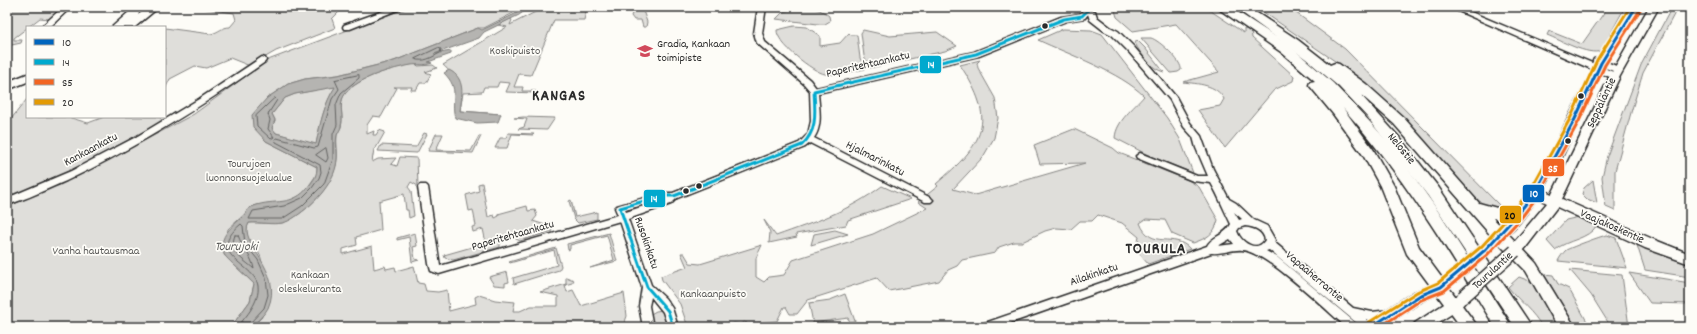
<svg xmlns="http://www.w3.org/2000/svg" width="1697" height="334" font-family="Dekko,sans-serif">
<rect width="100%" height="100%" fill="#fdfcf7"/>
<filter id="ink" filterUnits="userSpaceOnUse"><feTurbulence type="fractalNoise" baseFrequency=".025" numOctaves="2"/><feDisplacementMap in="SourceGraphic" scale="8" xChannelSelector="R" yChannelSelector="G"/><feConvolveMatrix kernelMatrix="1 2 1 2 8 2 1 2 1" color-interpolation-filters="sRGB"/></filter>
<g filter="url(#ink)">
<g fill="#dfdeda" stroke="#858482">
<path d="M7,7H63L49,19L40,18L14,38V40H22L21,43L7,46Z"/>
<path d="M194,7H344L332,19L335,28L276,51L250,66L230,58L206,68L195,66L170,79L165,89V28L211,34C219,32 222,27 230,27L236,20L234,13Z"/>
<path d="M409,7H525L484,28H478L394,61L338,75L305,79L288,84L267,98L266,141L317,167V174L303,194L287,202L255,205L228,229L224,255L254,284L250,301L231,327H7V207L78,176L194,114L268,60Z"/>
<path d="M545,7H587L584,20H554L531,75L519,74L514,87H523L522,91H536V93L506,92L510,83L499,82L497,87H484L482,92L463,93L460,111L501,114L482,120L458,112C460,97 456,75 443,65L507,27L498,25L510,19L512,20L510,25Z"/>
<path d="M629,7L642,8L647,22L646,27H643L641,20H634L631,16L634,9Z"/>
<path d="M801,7C812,7 821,9 829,16L830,21L825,24H818L776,19L783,12Z"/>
<path d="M1114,7H1205L1244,33V29L1251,30L1252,38L1294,76L1293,81L1274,90L1225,148L1198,110L1220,106L1224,99C1216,84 1198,84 1183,82L1219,72L1176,24L1133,31L1117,17Z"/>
<path d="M1256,7H1288L1345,49L1503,209L1485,206L1467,190L1392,107L1348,70Z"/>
<path d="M1608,7H1625L1601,51C1588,56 1560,40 1547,35L1549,31L1582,44Z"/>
<path d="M1672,7H1678L1643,73L1632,109L1615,171V211L1606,207L1602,177L1607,156L1641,65Z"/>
<path d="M794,26L807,27L820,36V46L840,43L849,33L851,35H857L860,58L865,69C853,71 837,76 825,74C813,72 776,43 777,30Z"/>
<path d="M1063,29L1091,30L1102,34L1167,118L1180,139L1193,173L1152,157L1115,138C1116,121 1134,108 1144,96C1120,72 1070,55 1038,40Z"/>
<path d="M863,30L890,36L937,32L957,46L945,51L870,68L864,56L861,33Z"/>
<path d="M1151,38C1159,40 1183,62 1181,70L1178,72L1171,73L1141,38Z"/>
<path d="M1137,40L1145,48L1164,72C1151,69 1141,55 1135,43Z"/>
<path d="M980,60L977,63L978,68L995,98L998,118L994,138L983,157L953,189L975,195L1085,163L1040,164L1034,145L1074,129L1113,148L1119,153L1190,181L1199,187L1218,220C1214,235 1207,238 1193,243L1172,234L1165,220L1146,219L1140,223C1151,251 1174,231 1190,249L1148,264L1136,250L1139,237L1122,223L1098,215L1092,221H1080L1071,229L1056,228L1045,231L1022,242H1014L999,247L995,253L962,260L957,266L948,270L939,281L889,291L877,278L808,300L797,314H790L786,307H784L777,321L757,323L753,326H744L747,323L744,322L738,327V324L734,323L729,326H723V327H688L680,304L662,280L661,276L687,267L681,253H684L690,263L700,264L762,245L756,258V277L764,282L769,277L784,275L793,260L873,234L927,208L918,202L938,186L936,184C984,143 998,122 960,65Z"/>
<path d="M416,64L418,66L433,65L437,68L425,72L431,74L426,83H420L416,90H411L412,87H394L397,88L381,117L373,116L367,125V134L374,131L373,135H376L379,130L385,132L376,148L374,149L372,162L378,159L396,158L391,164L397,166L400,157L417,158L418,186L411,182L408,187L411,191L414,216L409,218L408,210H406L404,194L379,201L381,230L356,237L357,245L343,249V254L372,246L374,269L385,266L386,269L395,267L396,271L414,266L418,283L424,284L426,291L438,292L447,290L449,311L476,304L475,297L479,295L495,300L515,302L513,311H520L531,306H558V296L540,292L566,284V277L574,280L572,283L565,285L567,292L573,290L581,306L624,293L627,316L623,327H252L262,317C262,303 264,270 261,258C258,247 240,239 249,223C257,222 280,225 285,222C307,213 335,184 337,159C338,152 336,143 337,135C338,132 340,130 341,127C344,117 339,108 343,97C352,79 397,66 416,64Z"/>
<path d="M336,86C324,104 320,124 316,145L276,133L272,128L275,120L272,114L285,98L295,94Z"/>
<path d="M27,99V117H68L88,123L104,117H159L163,121L76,168L7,198V124Z"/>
<path d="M523,117L555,118L547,130L518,129L524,127L527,119L514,118Z"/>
<path d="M424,133L427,134L417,153L378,151L381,145L416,147Z"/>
<path d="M508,133L534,134L533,135L512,134L507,148H495L500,138H506Z"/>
<path d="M436,134H443L436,150L471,151L479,136H481L473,153L428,151Z"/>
<path d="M1593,180L1597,203L1587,199L1582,194L1584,188Z"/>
<path d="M482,183L488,217L494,215L495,218L499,216L498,214L527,206L528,211L535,210L537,216L533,221L545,225L549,222L552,231L520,241L510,236L500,243V247L453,260L445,258L444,255L486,243L483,229L473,232L472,227L476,226L473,210L469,211L466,195L479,191L478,184Z"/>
<path d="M882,186L911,199L848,220L846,225L796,234L797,237L769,243L770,232L764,220L776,236C815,222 849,211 882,186Z"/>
<path d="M571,200L575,217L597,212V219L578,223L574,219L569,201Z"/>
<path d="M1579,217L1597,225C1588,240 1568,239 1555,250L1547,241L1566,220Z"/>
<path d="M835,230L848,234L811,245L814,234Z"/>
<path d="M415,233L417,246L413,247L415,259L419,260L412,262L409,237L397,240V238Z"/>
<path d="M609,233L617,261L590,268L614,260L607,235L570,245V249L568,250L567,244Z"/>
<path d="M1607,235L1616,238L1627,268L1558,261C1560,257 1563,253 1566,250C1572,247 1601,236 1607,235Z"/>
<path d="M1636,242L1690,262V277L1645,270Z"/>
<path d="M556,248L561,266L559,270L514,284L513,278L557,265L554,250L510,263L509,262Z"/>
<path d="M1570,270L1622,275L1629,327H1611L1591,295Z"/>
<path d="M507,272L509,282L505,283V286L494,285L489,277Z"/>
<path d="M1629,273L1690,283V304L1650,303Z"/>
<path d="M1544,274L1553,275L1558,284L1569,289L1590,327H1576Z"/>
<path d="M1519,277L1535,283L1559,327H1542C1534,312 1519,301 1508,287Z"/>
<path d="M845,294L855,321L850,322L848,318L813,323L809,303L830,300Z"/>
<path d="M663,310L669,327H653L649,315L656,311Z"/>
</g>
<g fill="#b5b4b1" stroke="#7e7d7b" fill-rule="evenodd">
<path d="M526,7H530L519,15L484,32L479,38L434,54L451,51V54L428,62L432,63C424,66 418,64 411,65C391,69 368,75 352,87C334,101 345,111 341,126C341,129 338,132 337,135C335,143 338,151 337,159C336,178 321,196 308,207C302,212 290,222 282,223C272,225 260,222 249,223C237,243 285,270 268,308C264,316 257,320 252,327H231L250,301L254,284C249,278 225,258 224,254C217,235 233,227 243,216C247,212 247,208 254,206C275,198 292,208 309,186C314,180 317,175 317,167L266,141L253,127L252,115L267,98L288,84L305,79L338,75L394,61L478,28L482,30L517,13ZM335,87C324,104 320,124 316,144L276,133L272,128L275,120L272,114L285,98L295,94Z"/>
<path d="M449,70C466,78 462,96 460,111L501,114L498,122L477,123L455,118C450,98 461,90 444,73Z"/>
</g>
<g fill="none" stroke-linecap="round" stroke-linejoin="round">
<g stroke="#626261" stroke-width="1">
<path d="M438,48L441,49L440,53C432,57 424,63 415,59Z"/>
<path d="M359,75V78L341,93L336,105L337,125L333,134V159L324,184L302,206L282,219H249L253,211L284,206L302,198L312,188L319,178L321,172L320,165L276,142L275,139L277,138L314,148L318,147L332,99L339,89L335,80Z"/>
<path d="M275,98L277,100L268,114L270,120L268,129L274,137L271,139L257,126L256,116Z"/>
<path d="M326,148L328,158L326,162L316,155Z"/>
<path d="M235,235H238C242,248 252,256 254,269C242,258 228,253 235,235Z"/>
<path d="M237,327C246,317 260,301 258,286C255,263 203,256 241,224L243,226L245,244L258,260L266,278L268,295L264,308L250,323L249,327"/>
</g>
<g stroke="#2b2b2b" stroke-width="3">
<g id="minor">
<path d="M63,7H71L50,27H41Z"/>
<path d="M394,7H405L350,29H344L343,27L344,25Z"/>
<path d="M758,7H766L762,33L765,42L810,80L816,88L974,52L1061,17L1080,14L1085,8H1091V11H1095L1097,17L1110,27L1118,31L1134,47L1176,97L1190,123L1201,136L1213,169L1229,199L1236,203L1254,220L1267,226L1275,240L1274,242L1353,308L1372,312L1389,310L1393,311L1394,314L1393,317C1385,320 1375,321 1366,319L1370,327H1360L1358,324L1269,250L1266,251L1277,257L1357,324L1358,327H1346C1325,309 1267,252 1242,250C1233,249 1223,254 1211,253L999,327H981L982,324L1207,246C1212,236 1225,236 1231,224C1224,210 1219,197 1211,183L1193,181L1137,158L1136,156L1140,153L1197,176H1208L1196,148L1193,137L1184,127L1170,100L1128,51L1112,35L1104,31L1090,20L1088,14L1085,18L1066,21L979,56L818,93C819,108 823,125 814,138L931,198L933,200L931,202H925L810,143L805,147L677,198L671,204L628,219L651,285L665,298L672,308L678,327H668L663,312L651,297L649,306L653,327H643L639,306L642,287L620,221L439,274L431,271L429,264L418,187L420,185H426L428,187L440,266L618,215L615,208L617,206L662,193H673L799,143L808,134L811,121L810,91L804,84L757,43L754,33ZM662,199H665L626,212L625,210ZM1234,212L1242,219L1239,220ZM1245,226C1255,227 1263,230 1265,240C1257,253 1241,243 1237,231L1239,228ZM1230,239L1234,244L1218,246Z"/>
<path d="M1449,7H1459L1618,74L1619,76L1615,79L1612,78Z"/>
<path d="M262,57L265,58L266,60L265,62C202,106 136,148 66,181C47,189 27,199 7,205V198L71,171L136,137L199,99Z"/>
<path d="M1597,58L1621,68L1622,70L1618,73L1594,63L1593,61L1594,59Z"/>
</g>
</g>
<g stroke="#2b2b2b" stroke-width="3">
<g id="major">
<path d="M148,7H159L135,27H112L130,11H138L139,13L138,15Z"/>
<path d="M1631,7H1641L1607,61L1562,157L1543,190L1552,194L1610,76L1649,7H1659L1620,76L1562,199L1655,240L1690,254V264L1645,248L1557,207L1520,255L1515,256L1510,255L1508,251L1510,247L1547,203L1537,198C1530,209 1508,243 1494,238L1493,235L1525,197L1539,176L1597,61Z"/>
<path d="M27,74V82L7,90V82Z"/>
<path d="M1453,272L1458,273L1460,277L1446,291L1424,300L1382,327H1364L1366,323L1414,292L1436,283Z"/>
<path d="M1461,293L1466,295L1468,299L1458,310L1431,327H1413L1415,323Z"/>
</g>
</g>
<g stroke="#2b2b2b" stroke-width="3">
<g id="highway">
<path d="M1216,7H1230L1290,46L1333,83L1370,122L1393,148L1434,205L1512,327H1495C1449,251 1403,175 1343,108L1373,149L1394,186L1419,247L1478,327H1461L1407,254L1380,186L1363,155L1333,114L1309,85L1310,82L1315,81L1281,52Z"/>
<path d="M1234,7H1248L1298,40L1330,65L1335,63L1339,64L1366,84L1404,118L1479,203L1497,208L1522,211L1524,215L1522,219L1517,221L1493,218L1536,263L1575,327H1558L1526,271L1494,239L1394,124L1359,93L1399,137L1439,188L1532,327H1515L1428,196L1368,118L1339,87L1306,59Z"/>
</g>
</g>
<use href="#minor" fill="#fdfcf7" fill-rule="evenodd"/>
<use href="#major" fill="#fdfcf7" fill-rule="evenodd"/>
<use href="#highway" fill="#fdfcf7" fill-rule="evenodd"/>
<g stroke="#2b2b2b" stroke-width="15" stroke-linecap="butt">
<g id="major-bridge">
<path d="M1453,277L1485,250L1499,235"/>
<path d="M1463,297L1515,251"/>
</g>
</g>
<use href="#major-bridge" stroke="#fdfcf7" stroke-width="12"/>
<g stroke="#fdfcf7" stroke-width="6">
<path id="bus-1" d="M1371,327L1419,296L1441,287L1485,250L1517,215L1535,192L1575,119L1601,63L1636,7"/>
</g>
<g stroke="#fdfcf7" stroke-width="6">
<path id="bus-2" d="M673,327L668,311L647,287L620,208L662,196H674L802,145C818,130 815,112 814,91L976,54L1064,19L1082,16L1088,10"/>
</g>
<g stroke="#fdfcf7" stroke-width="6">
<path id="bus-3" d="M1380,327L1421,300L1444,291L1488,254L1521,218L1539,194L1579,121L1605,65L1640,10"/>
</g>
<g stroke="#fdfcf7" stroke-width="6">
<path id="bus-4" d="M1368,323L1417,292L1438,283L1482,246L1513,212L1531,189L1571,117L1597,60L1630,7"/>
</g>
<use href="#bus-1" stroke="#0065bd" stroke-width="3"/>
<use href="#bus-2" stroke="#00a9ce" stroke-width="3"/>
<use href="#bus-3" stroke="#f26522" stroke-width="3"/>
<use href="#bus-4" stroke="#e39a04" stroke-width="3"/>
</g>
</g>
<defs>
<g id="university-bare" transform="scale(1.2)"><path d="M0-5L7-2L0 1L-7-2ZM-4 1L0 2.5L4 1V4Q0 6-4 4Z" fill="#d1495b" stroke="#fdfcf7" stroke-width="2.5" paint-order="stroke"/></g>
</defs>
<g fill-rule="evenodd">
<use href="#university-bare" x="645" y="51"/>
</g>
<g fill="#2b2b2b" stroke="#fdfcf7" stroke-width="1.5">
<circle cx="1045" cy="26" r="3.5"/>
<circle cx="1581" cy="96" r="3.5"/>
<circle cx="1568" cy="141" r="3.5"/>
<circle cx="699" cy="186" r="3.5"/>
<circle cx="686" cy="191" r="3.5"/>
</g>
<g text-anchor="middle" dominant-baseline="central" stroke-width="3.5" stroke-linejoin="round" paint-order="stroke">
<g font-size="12" fill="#2b2b2b" stroke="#fdfcf7" text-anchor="start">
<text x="657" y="44">Gradia, Kankaan<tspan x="657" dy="14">toimipiste</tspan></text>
</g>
<g font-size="12" fill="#585857" stroke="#fdfcf7">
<text x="515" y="51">Koskipuisto</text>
<text x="249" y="164">Tourujoen<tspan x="249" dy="14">luonnonsuojelualue</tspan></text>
<text x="96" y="251">Vanha hautausmaa</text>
<text x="310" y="275">Kankaan<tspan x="310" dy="14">oleskeluranta</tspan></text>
<text x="713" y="294">Kankaanpuisto</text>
</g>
<g font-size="12" fill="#2b2b2b" stroke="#fdfcf7">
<text transform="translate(868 65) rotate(-13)">Paperitehtaankatu</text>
<text transform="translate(1602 103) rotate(-65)">Seppäläntie</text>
<text transform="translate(1401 149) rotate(51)">Nelostie</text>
<text transform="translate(91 150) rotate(-28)">Kankaankatu</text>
<text transform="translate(875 159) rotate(27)">Hjalmarinkatu</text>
<text transform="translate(1612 227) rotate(24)">Vaajakoskentie</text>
<text transform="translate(513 236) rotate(-16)">Paperitehtaankatu</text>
<text transform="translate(646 243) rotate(71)">Rusokinkatu</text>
<text transform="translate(1493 271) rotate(-42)">Tourulantie</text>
<text transform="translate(1094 275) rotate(-19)">Ailakinkatu</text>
<text transform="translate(1314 277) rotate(40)">Vapaaherrantie</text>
</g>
<g font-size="13" font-style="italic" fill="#5b5b5a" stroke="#fdfcf7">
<text x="236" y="247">Tourujoki</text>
</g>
<g font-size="16" font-weight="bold" letter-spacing="1" fill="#2b2b2b" stroke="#fdfcf7">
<text x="559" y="96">KANGAS</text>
<text x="1156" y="249">TOURULA</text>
</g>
</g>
<g stroke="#fdfcf7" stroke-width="1.5">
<rect x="919" y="55" width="23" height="19" rx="4" fill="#00a9ce"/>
<rect x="1542" y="158" width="23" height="19" rx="4" fill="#f26522"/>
<rect x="1522" y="184" width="23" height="19" rx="4" fill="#0065bd"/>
<rect x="643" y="189" width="23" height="19" rx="4" fill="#00a9ce"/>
<rect x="1499" y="205" width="23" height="19" rx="4" fill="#e39a04"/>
</g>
<g font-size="11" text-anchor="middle" font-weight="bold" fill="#fff">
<text x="931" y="68">14</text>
<text x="1553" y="172">S5</text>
<text x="1534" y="197">10</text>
<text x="654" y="202">14</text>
</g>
<g font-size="11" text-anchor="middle" font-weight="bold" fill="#111">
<text x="1510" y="219">20</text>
</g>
<rect width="1697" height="334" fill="none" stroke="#fdfcf7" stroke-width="24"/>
<rect x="12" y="12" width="1673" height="310" fill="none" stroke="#2b2b2b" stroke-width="1.5" filter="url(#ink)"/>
<rect x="26" y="26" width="140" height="92" fill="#fdfcf7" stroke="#a9a8a5"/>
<rect x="34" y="39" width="20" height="6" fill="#0065bd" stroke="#a9a8a5"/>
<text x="62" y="46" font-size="12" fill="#2b2b2b">10</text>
<rect x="34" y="59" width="20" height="6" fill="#00a9ce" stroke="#a9a8a5"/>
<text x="62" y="66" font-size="12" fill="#2b2b2b">14</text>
<rect x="34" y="79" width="20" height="6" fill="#f26522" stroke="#a9a8a5"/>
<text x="62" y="86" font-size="12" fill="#2b2b2b">S5</text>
<rect x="34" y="99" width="20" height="6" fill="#e39a04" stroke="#a9a8a5"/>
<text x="62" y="106" font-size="12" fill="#2b2b2b">20</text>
</svg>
